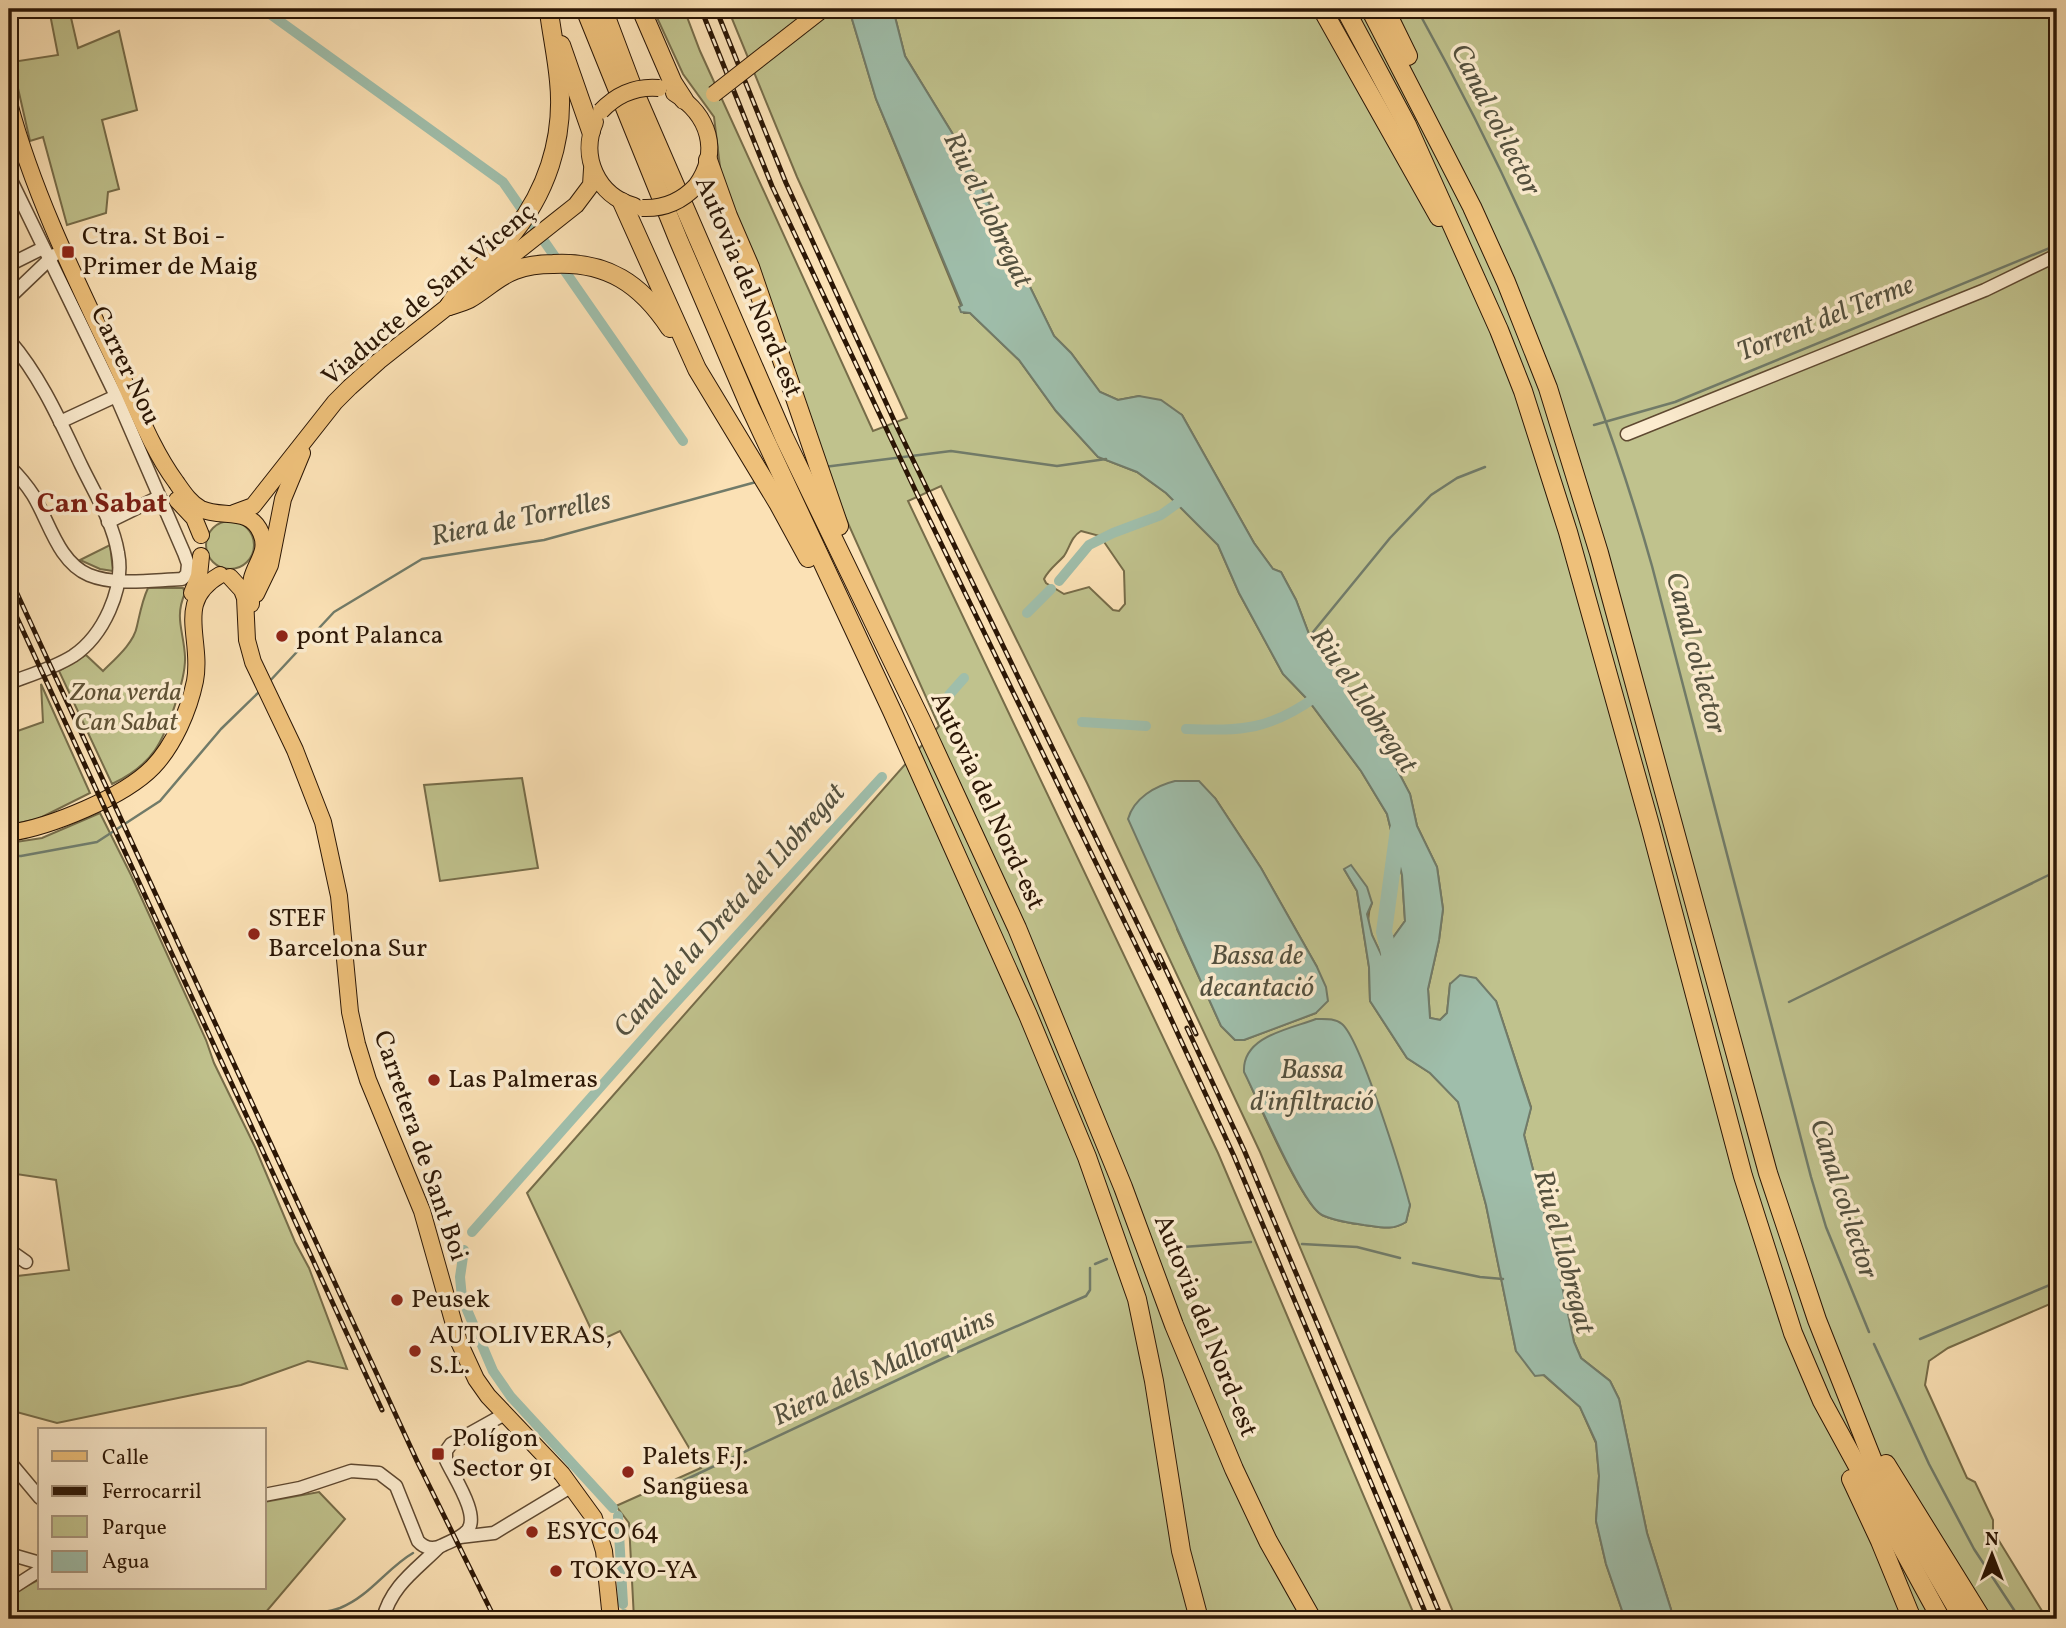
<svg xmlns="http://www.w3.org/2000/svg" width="2066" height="1628" font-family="Vollkorn,serif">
<rect width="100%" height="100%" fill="#fbe1b5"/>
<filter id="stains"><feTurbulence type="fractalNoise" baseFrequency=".00286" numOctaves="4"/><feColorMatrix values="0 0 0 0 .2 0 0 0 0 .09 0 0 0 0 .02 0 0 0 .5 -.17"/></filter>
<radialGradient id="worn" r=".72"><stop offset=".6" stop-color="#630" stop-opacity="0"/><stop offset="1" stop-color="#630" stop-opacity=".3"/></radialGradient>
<g fill="#c0c28d" stroke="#766c49" stroke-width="2" fill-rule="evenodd">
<path d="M49,9H69L78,48L119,31L137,110L102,120L119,189L108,192L106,213L67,225L43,137L30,141L12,62L58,55Z"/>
<path d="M653,9H684L700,51L873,431L907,418L797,177L728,9H849L876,99L964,313H970L1019,360L1056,411L1098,457L1137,472L1166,493L1218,545L1239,593L1283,674L1308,700L1361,771L1387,814L1402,875L1405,921L1381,954C1372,936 1363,922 1372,903L1344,869L1357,891L1369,967L1370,1001L1407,1058L1430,1073L1458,1101L1486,1205L1516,1351L1580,1407L1596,1443L1599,1476L1596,1521L1606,1564L1625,1619H1456L1260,1152L1087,783L941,486L908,501L1218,1153L1416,1619H634L629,1523L616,1506L701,1468L620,1331L597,1342L527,1193L939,726L834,492L721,175L714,117L683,74ZM1081,531L1100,536L1124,571L1125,604L1119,611L1113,610L1089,587L1064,594L1046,583L1044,579C1049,569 1057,564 1064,556C1070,547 1071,537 1081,531ZM1189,781L1215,798L1261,868L1317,967L1316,1013L1244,1040H1235L1221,1026L1177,929L1166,784ZM1316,1019L1333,1020L1410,1205L1406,1222C1392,1231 1380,1227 1364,1225C1351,1223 1334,1221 1322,1215C1302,1205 1256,1098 1245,1072Z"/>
<path d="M893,9H2057V1301L1948,1348L1929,1361L1925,1385L1967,1478L1975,1482L1993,1520V1531L2047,1619H1674L1647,1533L1619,1399L1610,1381L1581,1358L1574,1342L1556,1258L1524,1135L1531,1107L1496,1001L1450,984L1447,1013L1440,1020L1430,1018L1428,989L1439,940L1443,909L1437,867L1417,826L1410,794L1389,754L1336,667L1312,642L1296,600L1281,572L1273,569L1254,543L1182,415L1139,396L1118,400L1100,392L1071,353L1054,336L965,154L905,56Z"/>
<circle cx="230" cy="545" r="24"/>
<path d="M110,545L113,571L100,569L80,560Z"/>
<path d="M148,588H183L185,593C174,618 184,632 185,657C186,679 167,733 155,750C144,766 129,776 112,784L59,671L86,655L103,671C115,659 134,643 137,626C140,613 142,601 148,588Z"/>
<path d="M41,684L90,793L38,819L9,825V734L43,722Z"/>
<path d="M522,778L538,868L440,881L424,785Z"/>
<path d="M100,813L131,875L206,1040L214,1063L255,1147L295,1242L309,1268L347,1369L308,1361L241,1385L57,1423L9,1410V1277L69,1270L56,1180L9,1173V843L42,838Z"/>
<path d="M319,1492L345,1519L260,1619H9V1595L40,1579V1588H264V1502Z"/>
</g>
<g fill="#9fbeab" stroke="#717b69" stroke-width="2">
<path d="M849,9H893L905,56L965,154L1054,336L1071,353L1100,392L1118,400L1139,396L1161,400L1182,415L1254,543L1273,569L1281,572L1296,600L1312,642L1336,667L1389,754L1410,794L1417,826L1437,867L1443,909L1439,940L1428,989L1430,1018L1440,1020L1447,1013L1450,984L1460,975L1476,978L1496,1001L1531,1108L1524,1135L1556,1258L1574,1342L1581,1358L1610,1381L1619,1399L1647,1533L1674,1619H1625L1606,1564L1596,1521L1599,1476L1596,1442L1580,1407L1544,1375L1535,1376L1516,1351L1486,1205L1458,1102L1430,1073L1407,1058L1370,1001L1369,967L1357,891L1344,869L1351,865L1367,887L1372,903L1367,914L1372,935L1381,954L1405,921L1402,875L1387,814L1361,771L1308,700L1283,674L1239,593L1218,545L1166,493L1137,472L1098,457L1056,411L1019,360L970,313L961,312L959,307L962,305L876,99Z"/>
<path d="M1175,781H1199L1215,798L1261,868L1317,967L1326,987L1328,1001L1316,1013L1244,1040H1235L1221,1026L1128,819C1134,798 1155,786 1175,781Z"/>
<path d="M1316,1019C1325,1019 1335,1018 1342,1024C1361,1040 1402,1175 1410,1205L1406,1222C1392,1231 1380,1227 1364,1225C1351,1223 1334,1221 1322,1215C1302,1205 1257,1097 1244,1072C1242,1036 1290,1029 1316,1019Z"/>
</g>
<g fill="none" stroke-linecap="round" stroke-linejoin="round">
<g stroke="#717b69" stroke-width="2.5">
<path d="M1417,9C1515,186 1597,371 1652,566L1811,1177L1826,1227L1869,1332"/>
<path d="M1594,425L1675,402L2057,245"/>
<path d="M824,467L951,451L1057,466L1106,459"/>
<path d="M1309,637L1390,538L1431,495L1457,478L1485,467"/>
<path d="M268,683L334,612L422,559L544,540L756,482"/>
<path d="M9,856H21L97,842L160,801L221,729L261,690"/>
<path d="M1789,1002L2057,871"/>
<path d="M1302,1244L1357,1247L1400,1258"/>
<path d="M1169,1248L1251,1242"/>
<path d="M1413,1263L1480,1277L1503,1279"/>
<path d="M1095,1264L1107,1259"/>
<path d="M1920,1339L2057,1282"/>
<path d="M1874,1344L1929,1464L1974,1549L2020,1619"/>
<path d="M672,1486L944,1358L1086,1296L1090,1290V1268"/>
<path d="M260,1619C285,1615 318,1616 340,1608C370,1596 387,1568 413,1553"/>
</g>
<g stroke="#9fbeab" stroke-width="10">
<path d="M263,9L503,182L683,441"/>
<path d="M1059,581L1089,545L1113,533L1161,515L1186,497"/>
<path d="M1027,613L1051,589"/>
<path d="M949,695L964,678"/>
<path d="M1082,722L1146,726"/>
<path d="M1186,729C1243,731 1270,730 1317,696"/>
<path d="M472,1232L658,1022L882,777"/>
<path d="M464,1250L460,1277L462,1298L493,1371L511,1397L613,1508"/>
<path d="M618,1516L623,1604"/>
<path d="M624,1614V1619"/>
</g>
<path stroke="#9fbeab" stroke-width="16" d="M1392,966L1384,932L1398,829"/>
<g stroke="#5f4931" stroke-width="15">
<g id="minor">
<path d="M9,145L13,149"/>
<path d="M9,176L116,396L184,553L188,564L187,574L182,579C152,580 116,586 89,575C58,562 49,521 33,495C26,484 18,475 9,466"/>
<path d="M9,265L43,248"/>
<path d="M9,298L54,255"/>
<path d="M9,340C41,377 60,421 81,465C94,492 113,522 118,553C125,589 103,636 73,656C54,668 30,675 9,683"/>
<path d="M60,422L116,396"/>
<path d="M1627,434L1985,290L2057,255"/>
<path d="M108,522L155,499H161"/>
<path d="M9,1250L26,1262"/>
<path d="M9,1461L40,1498"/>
<path d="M264,1495L300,1488L351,1471L379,1473L396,1486L418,1541C425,1549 434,1550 443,1545C451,1541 461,1538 467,1531C481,1516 453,1476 446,1460V1451L451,1444L503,1415"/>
<path d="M460,1537L494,1533L572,1486"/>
<path d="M9,1554L40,1563"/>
<path d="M9,1590L40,1570"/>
<path d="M383,1619C391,1586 416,1570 438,1548"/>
</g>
</g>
<g stroke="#2b1605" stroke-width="18">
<g id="major">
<path d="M674,93C709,115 721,151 696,186"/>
<path d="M9,103C34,196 77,282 118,368C136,406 151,448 176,482C183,492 190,503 201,509C222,519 250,506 261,533C269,551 256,562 252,578C250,587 251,595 251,604"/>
<path d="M595,122C580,157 597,195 634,206"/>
<path d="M177,500L194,518L201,535"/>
<path d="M234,513L253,506L335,402L350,387L379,361L576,205L591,185L592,169"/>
<path d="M230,577L242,590L245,598L247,640L253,662L295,750L323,822L339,896L350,1012L357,1044L368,1080L422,1211L459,1342L476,1379L488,1396L562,1474L594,1518L604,1551L611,1619"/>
<path d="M192,593L199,576L201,556"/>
<path d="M256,594L270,565L283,499L302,453"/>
<path d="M9,833C50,827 124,797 153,767C174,745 189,710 195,681C203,638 174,602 220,575"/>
</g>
</g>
<g stroke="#2b1605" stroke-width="20">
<g id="highway">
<path d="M585,9L678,239L750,407L892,711L1028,1015L1087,1157L1137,1299L1154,1381L1181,1551L1199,1619"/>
<path d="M603,9L632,86L784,437L921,720L1017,928L1123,1187L1174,1325L1234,1469L1268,1541L1312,1619"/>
<path d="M641,9L673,83L684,100"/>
<path d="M1322,9L1439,217"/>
<path d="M1345,9L1407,125L1499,330L1523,391L1568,532L1650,825L1743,1176L1793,1333L1822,1401L1941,1619"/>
<path d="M1370,9L1472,207L1506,282L1548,388L1599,553L1768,1173L1817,1320L1875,1466L1894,1501L1963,1619"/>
<path d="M1385,9L1408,56"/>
<path d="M561,45L591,131"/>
<path d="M708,160L728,216L750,267L839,526"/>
<path d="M622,202L697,369L778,503L808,558"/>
<path d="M449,306C464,280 488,262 508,239C546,195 565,139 559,81C557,58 552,35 549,12"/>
<path d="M449,306C455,304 463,302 469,299C485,290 498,276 515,270C526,266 541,264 553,264C607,261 641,284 670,328"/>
<path d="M1886,1464L1982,1619"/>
<path d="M1851,1479L1880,1541L1912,1619"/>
</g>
</g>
<use href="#minor" stroke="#fceccf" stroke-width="12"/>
<use href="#major" stroke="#eec07a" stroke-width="16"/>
<use href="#highway" stroke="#eec07a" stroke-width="18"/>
<g stroke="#2b1605" stroke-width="5">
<g id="rail">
<path d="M701,9L772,186L918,496L1160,995L1234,1156L1428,1619"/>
<path d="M716,9L786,183L898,429L1159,968"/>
<path d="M9,576L417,1461L495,1619"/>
<path d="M13,609L382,1410"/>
<path d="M1159,955L1196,1034"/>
<path d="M1187,1028L1244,1150L1442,1619"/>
</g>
</g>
<use href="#rail" stroke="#fceccf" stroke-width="2.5" stroke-dasharray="8" stroke-linecap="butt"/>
<g stroke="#2b1605" stroke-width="18" stroke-linecap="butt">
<g id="major-bridge">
<path d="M714,94L823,9"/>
<path d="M601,111C617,94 636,86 659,88"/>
<path d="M642,208C663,209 681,202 696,186"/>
</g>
</g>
<use href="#major-bridge" stroke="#eec07a" stroke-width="16"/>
</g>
<g fill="#8f2418" stroke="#fceccf" stroke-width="2.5">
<rect x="61" y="245" width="14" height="14" rx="3.5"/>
<circle cx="282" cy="636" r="7"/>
<circle cx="254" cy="934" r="7"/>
<circle cx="434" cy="1080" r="7"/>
<circle cx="397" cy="1300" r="7"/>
<circle cx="415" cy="1351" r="7"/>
<rect x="431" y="1447" width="14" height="14" rx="3.5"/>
<circle cx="628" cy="1472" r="7"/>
<circle cx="532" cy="1532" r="7"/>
<circle cx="556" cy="1571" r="7"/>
</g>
<g text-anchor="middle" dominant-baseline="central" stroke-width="7" stroke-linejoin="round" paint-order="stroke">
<g font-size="26" fill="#2b1605" stroke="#fceccf" text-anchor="start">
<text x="82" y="237">Ctra. St Boi -<tspan x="82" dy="30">Primer de Maig</tspan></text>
<text x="296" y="636">pont Palanca</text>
<text x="268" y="919">STEF<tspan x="268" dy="30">Barcelona Sur</tspan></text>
<text x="448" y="1080">Las Palmeras</text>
<text x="411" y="1300">Peusek</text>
<text x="429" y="1336">AUTOLIVERAS,<tspan x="429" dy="30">S.L.</tspan></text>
<text x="452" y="1439">Polígon<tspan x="452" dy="30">Sector 91</tspan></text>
<text x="642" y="1457">Palets F.J.<tspan x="642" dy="30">Sangüesa</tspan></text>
<text x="546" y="1532">ESYCO 64</text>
<text x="570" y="1571">TOKYO-YA</text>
</g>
<g font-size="26" fill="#2b1605" stroke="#fceccf">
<text transform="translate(748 287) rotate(67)">Autovia del Nord-est</text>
<text transform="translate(429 295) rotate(-40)">Viaducte de Sant Vicenç</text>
<text transform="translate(125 366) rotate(64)">Carrer Nou</text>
<text transform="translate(987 801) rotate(65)">Autovia del Nord-est</text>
<text transform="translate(420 1146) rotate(71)">Carretera de Sant Boi</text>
<text transform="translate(1205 1326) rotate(68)">Autovia del Nord-est</text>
</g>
<g font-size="26" font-style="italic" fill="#5f5235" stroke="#fceccf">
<text x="126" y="693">Zona verda<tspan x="126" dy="30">Can Sabat</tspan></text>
</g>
<g font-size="28" font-style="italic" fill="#54513f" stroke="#fceccf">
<text transform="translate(1495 120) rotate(63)">Canal col·lector</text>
<text transform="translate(987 210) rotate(64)">Riu el Llobregat</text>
<text transform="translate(1826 319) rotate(-22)">Torrent del Terme</text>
<text transform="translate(521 519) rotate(-12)">Riera de Torrelles</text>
<text transform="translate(1695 653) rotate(75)">Canal col·lector</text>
<text transform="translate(1363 701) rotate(56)">Riu el Llobregat</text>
<text transform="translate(730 911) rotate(-48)">Canal de la Dreta del Llobregat</text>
<text x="1257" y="956">Bassa de<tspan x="1257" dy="32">decantació</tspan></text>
<text x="1312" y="1070">Bassa<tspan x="1312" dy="32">d'infiltració</tspan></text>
<text transform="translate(1843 1199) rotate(72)">Canal col·lector</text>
<text transform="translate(1563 1252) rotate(75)">Riu el Llobregat</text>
<text transform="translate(884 1368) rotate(-25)">Riera dels Mallorquins</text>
</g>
<g font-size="28" font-weight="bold" fill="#7a1f14" stroke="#fceccf">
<text x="102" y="504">Can Sabat</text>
</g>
</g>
<rect width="2066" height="1628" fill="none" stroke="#fbe1b5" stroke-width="35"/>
<rect x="10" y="10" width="2045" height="1607" fill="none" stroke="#2b1605" stroke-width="3.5"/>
<rect x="18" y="18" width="2031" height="1593" fill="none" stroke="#2b1605" stroke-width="2"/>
<rect x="38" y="1428" width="228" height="161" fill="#fceccf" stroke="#a8967e" stroke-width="2"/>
<rect x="52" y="1451" width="35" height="10" fill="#eec07a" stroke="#a8967e" stroke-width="2"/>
<text x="102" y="1464" font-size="21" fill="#2b1605">Calle</text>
<rect x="52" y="1486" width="35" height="10" fill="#2b1605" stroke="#a8967e" stroke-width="2"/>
<text x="102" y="1498" font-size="21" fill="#2b1605">Ferrocarril</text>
<rect x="52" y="1516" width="35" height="21" fill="#c0c28d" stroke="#a8967e" stroke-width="2"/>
<text x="102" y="1534" font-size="21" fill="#2b1605">Parque</text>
<rect x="52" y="1551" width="35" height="21" fill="#9fbeab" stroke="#a8967e" stroke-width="2"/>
<text x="102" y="1568" font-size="21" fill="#2b1605">Agua</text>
<g transform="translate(1992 1555)" stroke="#fceccf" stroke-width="5" paint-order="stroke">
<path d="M0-5L12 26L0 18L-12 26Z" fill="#2b1605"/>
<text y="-10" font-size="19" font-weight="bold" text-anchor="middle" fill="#2b1605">N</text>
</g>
<rect width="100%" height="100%" filter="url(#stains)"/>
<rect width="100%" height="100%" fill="url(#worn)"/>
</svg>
